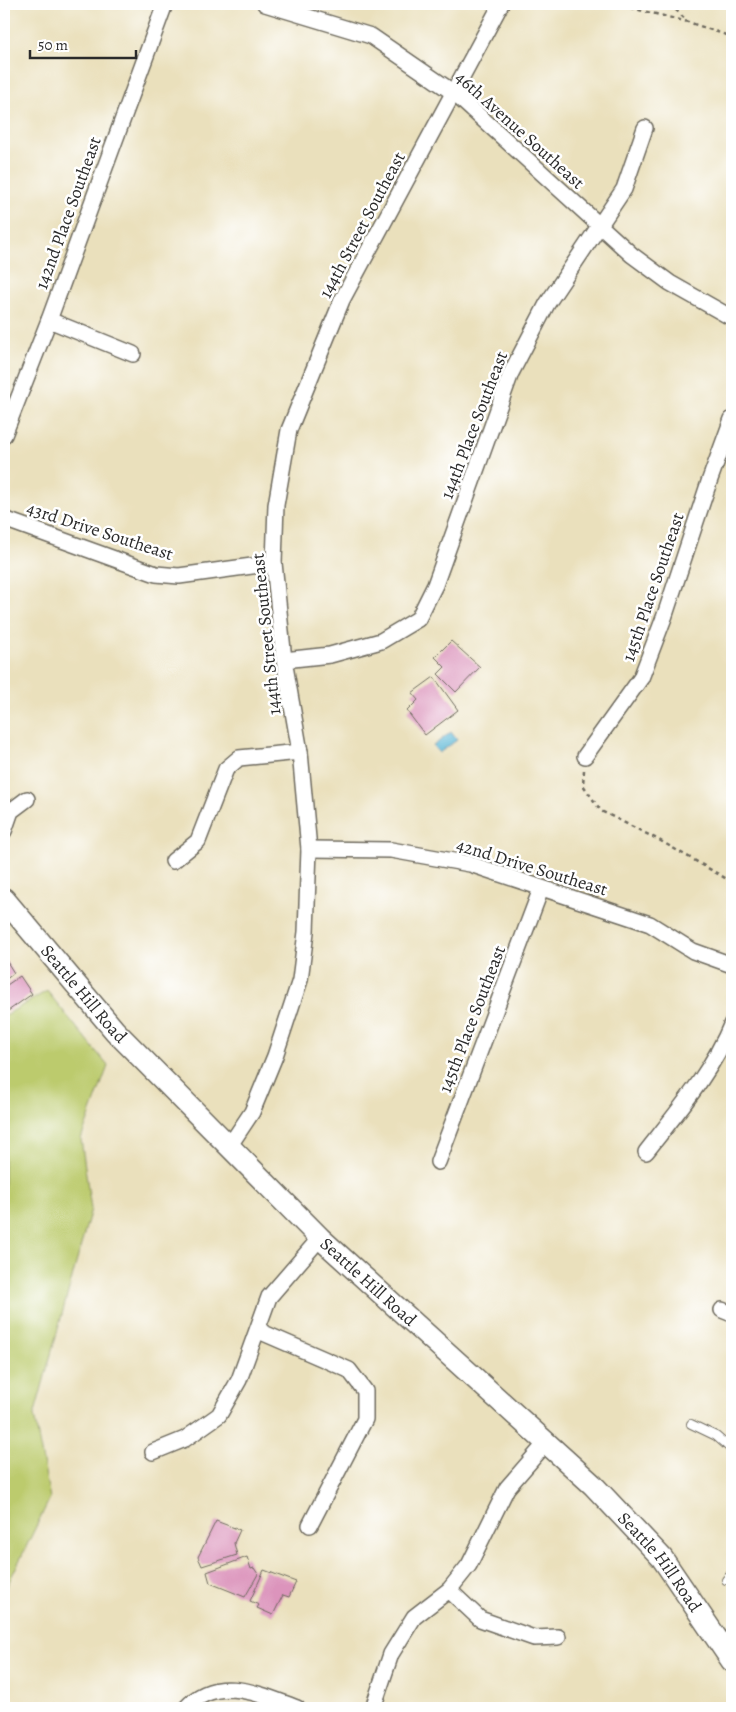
<svg xmlns="http://www.w3.org/2000/svg" width="736" height="1712" font-family="Alegreya,serif">
<rect width="100%" height="100%" fill="#fff"/>
<filter id="ink" filterUnits="userSpaceOnUse"><feTurbulence type="fractalNoise" baseFrequency=".02" numOctaves="2"/><feDisplacementMap in="SourceGraphic" scale="10" xChannelSelector="R" yChannelSelector="G"/><feConvolveMatrix kernelMatrix="1 2 1 2 8 2 1 2 1" color-interpolation-filters="sRGB"/></filter>
<filter id="wash" filterUnits="userSpaceOnUse"><feTurbulence type="fractalNoise" baseFrequency=".0096" numOctaves="4" result="noise"/><feDisplacementMap in="SourceGraphic" scale="20" xChannelSelector="R" yChannelSelector="G"/><feGaussianBlur stdDeviation="1.12" result="paint"/><feColorMatrix in="noise" values="0 0 0 0 0 0 0 0 0 0 0 0 0 0 0 0 0 1.4 0 .05"/><feComposite in="paint" operator="in"/></filter>
<g filter="url(#wash)">
<rect width="100%" height="100%" fill="#eae0bc"/>
<path fill="#bccb6d" stroke="#747b4c" d="M47,991L108,1066L81,1139L91,1209L34,1416L50,1498L4,1592V1016Z"/>
<path fill="#54b4d3" stroke="#40707f" d="M451,732L457,740L439,753L433,746Z"/>
<g id="blocks">
<g fill="#dc94bc">
<path d="M451,641L480,667L456,692L438,674L445,667L435,657Z"/>
<path d="M434,677L458,710L425,735L407,711L418,700L412,693Z"/>
<path d="M4,957L14,973L4,981Z"/>
<path d="M20,976L32,994L8,1011L4,1005V987Z"/>
<path d="M216,1521L240,1530L234,1543L237,1555L202,1566L198,1557Z"/>
<path d="M247,1557L251,1569L254,1568L258,1574L245,1597L210,1583L207,1572Z"/>
<path d="M264,1570L296,1582L289,1597L283,1595L273,1615L257,1608L259,1605L250,1601Z"/>
</g>
</g>
</g>
<g filter="url(#ink)">
<use href="#blocks" fill-opacity="0" stroke="#6e6a5e" stroke-width="1"/>
<g fill="none" stroke-linecap="round" stroke-linejoin="round">
<g stroke="#6e6a5e" stroke-width="10">
<g id="lane">
<path d="M691,1424L716,1436L732,1450"/>
<path d="M726,1580L732,1573"/>
</g>
</g>
<g stroke="#6e6a5e" stroke-width="18">
<g id="street">
<path d="M265,4L371,36L454,93L632,255L670,283L732,318"/>
<path d="M49,320L133,354"/>
<path d="M4,435L49,320L165,4"/>
<path d="M4,519L156,574L179,576L274,563"/>
<path d="M284,660L330,655L381,641L418,619L435,585L511,373L547,304L624,189L645,128"/>
<path d="M585,756L641,678L665,615L709,482L732,419"/>
<path d="M4,831L11,811L27,799"/>
<path d="M309,849L391,850L470,864L650,924L693,951L732,965"/>
<path d="M173,861L198,841L226,769L239,758L300,752"/>
<path d="M230,1145L252,1112L275,1056L300,980L306,932L309,849L300,752L284,660L274,563L276,505L289,430L342,300L501,4"/>
<path d="M646,1152C678,1111 712,1072 732,1023"/>
<path d="M438,1162L541,889"/>
<path d="M722,1310L732,1314"/>
<path d="M259,1331L349,1370L365,1391V1419L310,1525"/>
<path d="M153,1452L185,1439L219,1415L239,1380L269,1297L320,1238"/>
<path d="M449,1590L480,1619L534,1638L558,1637"/>
<path d="M186,1708C217,1673 261,1695 297,1708"/>
<path d="M373,1708L391,1654L414,1617L449,1590L469,1565L507,1488L546,1443"/>
</g>
</g>
<g stroke="#6e6a5e" stroke-width="24">
<g id="secondary">
<path id="s1" d="M4,899L115,1031L320,1238L593,1485L662,1558L732,1661"/>
</g>
</g>
<g stroke="#6e6a5e" stroke-width="2.5" stroke-dasharray="4 4" stroke-linecap="butt">
<path d="M615,4L688,22L732,37"/>
<path d="M670,4L687,21"/>
<path d="M584,770L583,785L601,811L659,840L732,882"/>
</g>
<use href="#lane" stroke="#fff" stroke-width="8"/>
<use href="#street" stroke="#fff" stroke-width="15"/>
<use href="#secondary" stroke="#fff" stroke-width="21"/>
</g>
</g>
<g text-anchor="middle" dominant-baseline="central" stroke-width="5" stroke-linejoin="round" paint-order="stroke">
<g font-size="18" fill="#2b2b2b" stroke="#fff">
<text transform="translate(520 130) rotate(42)">46th Avenue Southeast</text>
<text transform="translate(68 213) rotate(-70)">142nd Place Southeast</text>
<text transform="translate(362 225) rotate(-62)">144th Street Southeast</text>
<text transform="translate(474 425) rotate(-69)">144th Place Southeast</text>
<text transform="translate(100 531) rotate(18)">43rd Drive Southeast</text>
<text transform="translate(653 587) rotate(-71)">145th Place Southeast</text>
<text transform="translate(266 634) rotate(-96)">144th Street Southeast</text>
<text transform="translate(532 867) rotate(17)">42nd Drive Southeast</text>
<text stroke="none"><textPath href="#s1" startOffset="124">Seattle Hill Road</textPath></text>
<text transform="translate(472 1019) rotate(-69)">145th Place Southeast</text>
<text stroke="none"><textPath href="#s1" startOffset="529">Seattle Hill Road</textPath></text>
<text stroke="none"><textPath href="#s1" startOffset="934">Seattle Hill Road</textPath></text>
</g>
</g>
<rect width="736" height="1712" fill="none" stroke="#fff" stroke-width="20"/>
<path d="M30 50v8h106v-8" fill="none" stroke="#2b2b2b" stroke-width="2.5"/>
<text x="38" y="50" font-size="15" fill="#2b2b2b" stroke="#ffffff" stroke-width="4" paint-order="stroke">50 m</text>
</svg>
